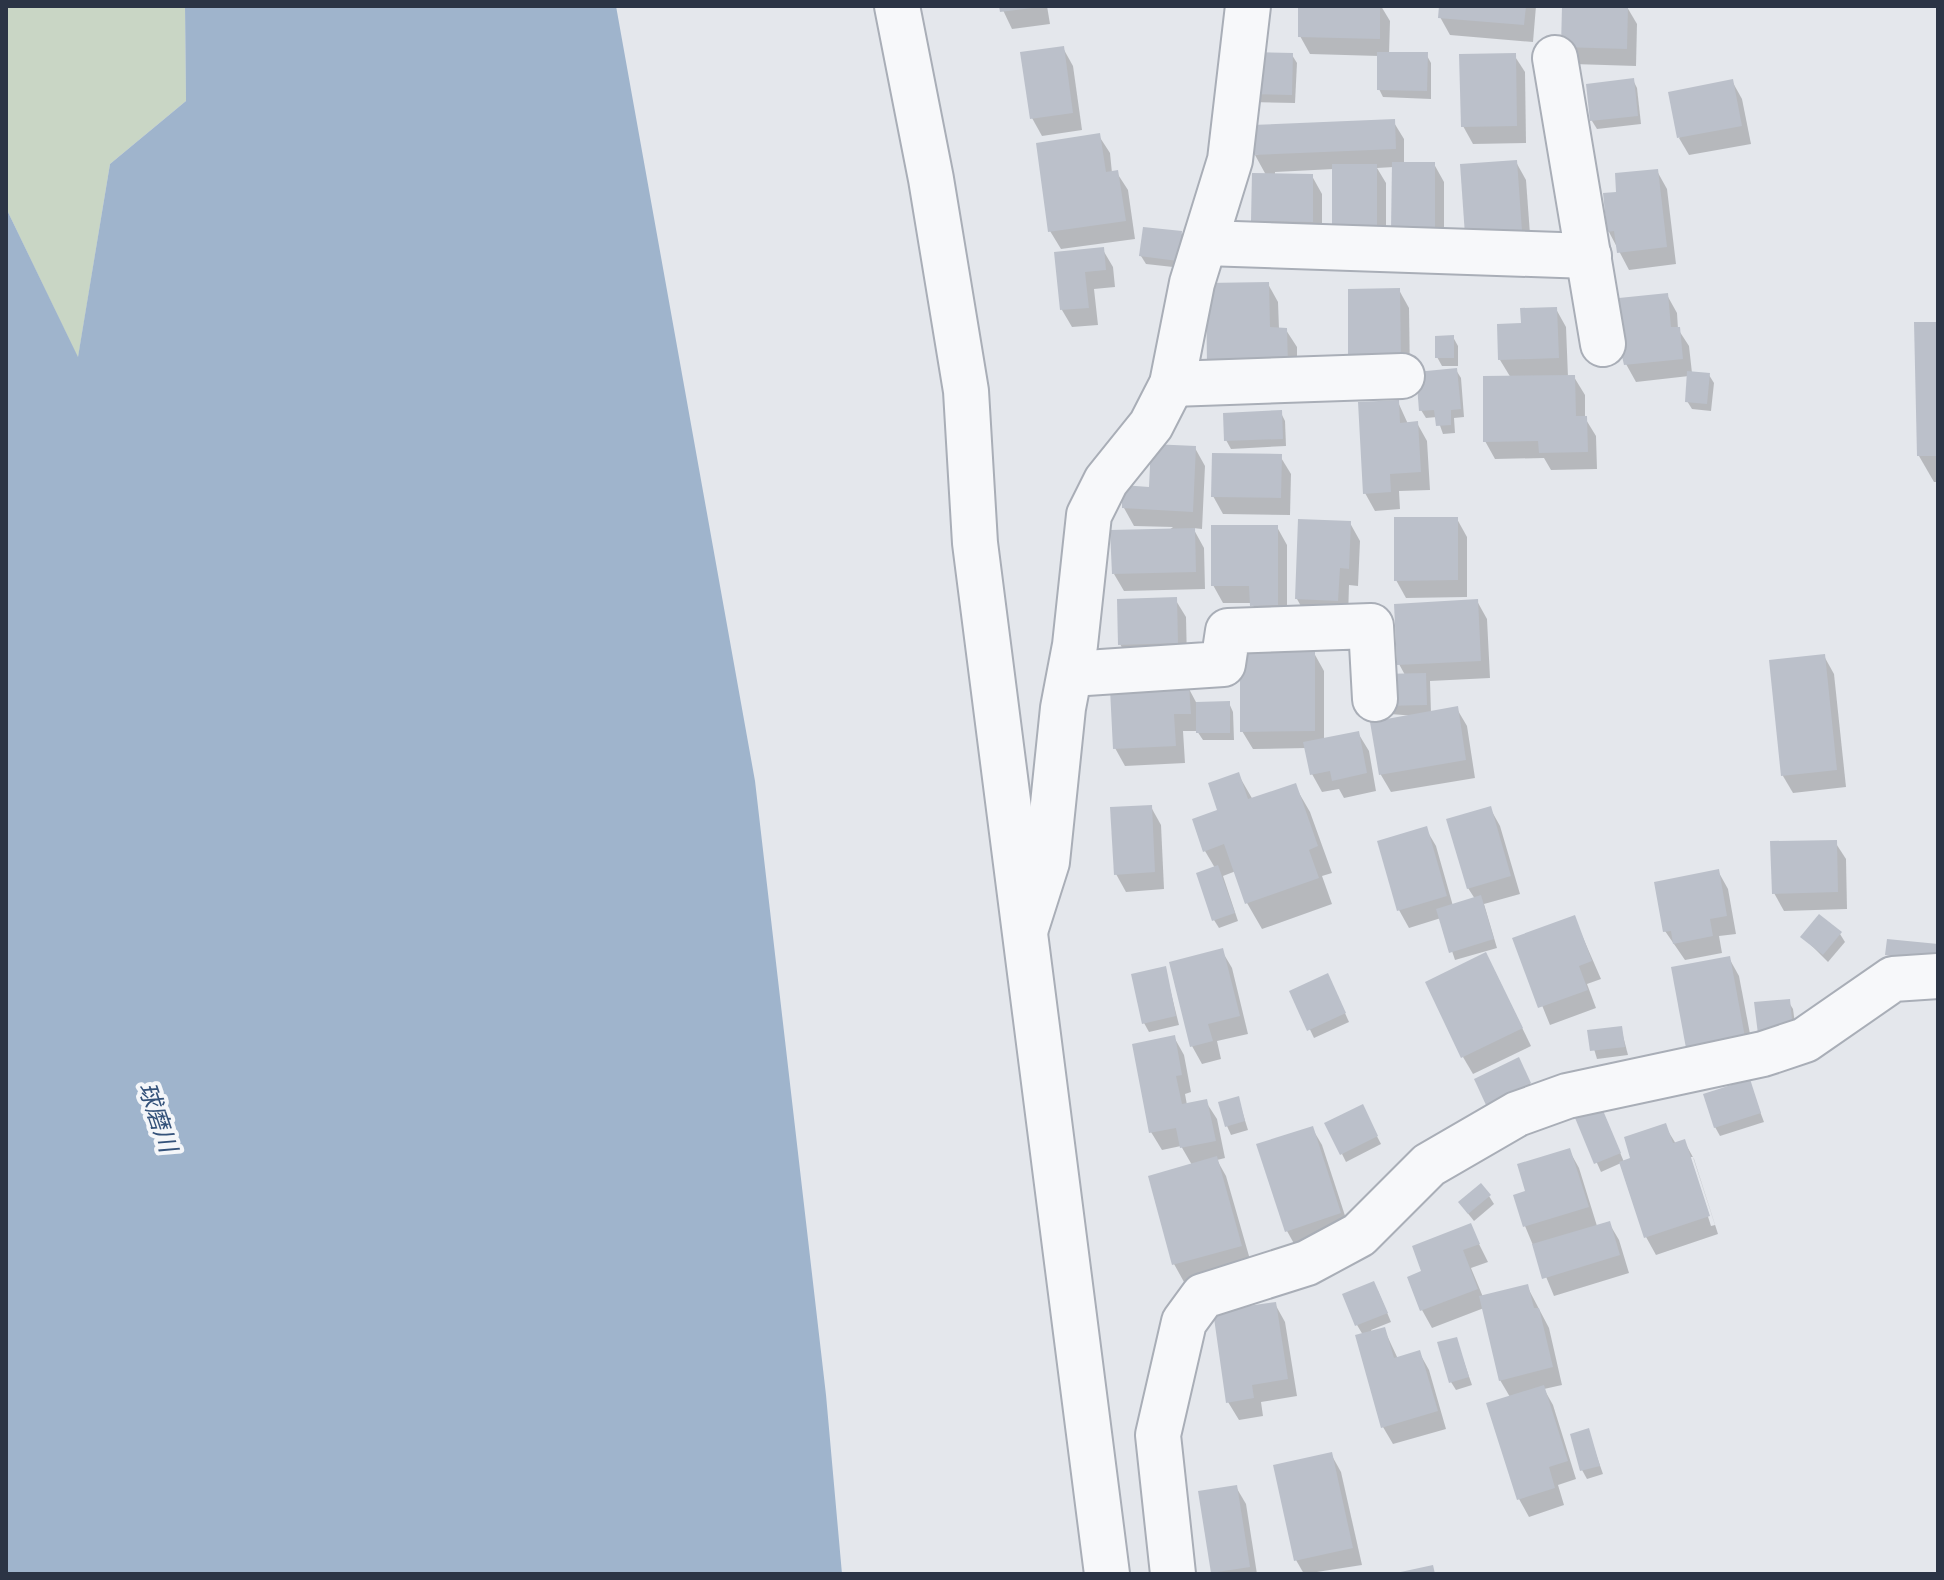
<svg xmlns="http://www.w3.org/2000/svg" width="1944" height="1580" font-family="Poppins,'Noto Sans JP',sans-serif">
<rect width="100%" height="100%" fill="#e4e7ec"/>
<path fill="#c9d6c5" d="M6,6H185L186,101L110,164L78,358L6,208Z"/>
<path fill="#9fb4cc" d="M185,6H616L755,781L826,1395L842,1574H6V208L78,357L110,164L186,101Z"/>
<g fill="#0003" fill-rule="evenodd">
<path d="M1001,6H1047L1050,24L1012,29Z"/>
<path d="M1159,6H1233V8H1160Z"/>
<path d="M1300,6H1381L1390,21L1389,54H1426L1431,63V99L1383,97L1379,89V56L1310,54L1300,36Z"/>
<path d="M1441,6H1536L1533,42L1450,35L1440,17Z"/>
<path d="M1564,6L1627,7L1637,24L1636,66L1573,64Z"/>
<path d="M1063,48L1073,66L1082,130L1042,136L1032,118Z"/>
<path d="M1292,55L1297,63L1295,103L1250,102Z"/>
<path d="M1514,55L1525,72L1526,143L1473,144L1463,126Z"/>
<path d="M1633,80L1637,88L1641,124L1597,129L1592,121L1588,86Z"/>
<path d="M1732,81L1742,99L1751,144L1689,155L1679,138Z"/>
<path d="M1393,121L1404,139V164H1434L1444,182V248L1394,167L1377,168L1386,183V243L1344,244L1334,169L1275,172V175L1312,176L1322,194V239L1263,238L1253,221L1266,175L1255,155Z"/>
<path d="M1099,136L1110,153L1112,173H1117L1128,190L1135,239L1061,249L1050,231Z"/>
<path d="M1516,162L1526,180L1531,248L1477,252Z"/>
<path d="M1657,171L1667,189L1676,264L1629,270L1609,232L1605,195L1619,193Z"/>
<path d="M1181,233L1186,241L1182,268L1146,264L1141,256Z"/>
<path d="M1103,250L1113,267L1115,287L1094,289L1098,325L1072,327L1062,310L1056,254Z"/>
<path d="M1268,284L1278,302L1279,329L1286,330L1297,347V383L1219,384Z"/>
<path d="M1399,290L1409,308L1410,377L1350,360Z"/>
<path d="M1667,295L1677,313L1678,329L1689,346L1692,373L1709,375L1714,383L1711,411L1692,409L1687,401L1689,376L1636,382L1626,364Z"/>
<path d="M1556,309L1566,327L1568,377H1574L1585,395V418L1596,436L1597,469L1551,470L1544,458L1495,459L1485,441L1511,378L1500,360L1523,325Z"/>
<path d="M1938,324V482H1934L1919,456Z"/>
<path d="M1453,337L1458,346V366H1442L1437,357Z"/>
<path d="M1456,370L1461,378L1464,417L1454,418L1455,433L1443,434L1437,417L1426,418L1421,410Z"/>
<path d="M1398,402L1408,424L1417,423L1427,441L1430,490L1399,491L1400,509L1375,511L1365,493Z"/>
<path d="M1281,413L1285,421L1286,446L1231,449L1226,440Z"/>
<path d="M1195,448L1205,466L1202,529L1193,528L1204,548L1205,589L1124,591L1114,574L1173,527L1134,526L1124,508Z"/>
<path d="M1280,456L1291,474L1290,515L1223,514L1213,496Z"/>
<path d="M1457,519L1467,537V597L1406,598L1396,580Z"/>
<path d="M1350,523L1360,541L1358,586L1349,585L1348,618L1307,617L1297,599Z"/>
<path d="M1277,527L1287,545V623H1262L1252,603H1223L1213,585Z"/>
<path d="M1175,599L1186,617L1187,661L1130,662L1120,644Z"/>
<path d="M1477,601L1487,619L1490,678L1430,681L1431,713L1457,709L1467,726L1475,778L1391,792L1381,775L1372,723L1416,716L1390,714L1405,675L1399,664Z"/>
<path d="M1314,653L1324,671V740L1358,733L1369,751L1376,791L1344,798L1339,789L1322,792L1312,774L1307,748L1253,749L1242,731Z"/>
<path d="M1824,656L1834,674L1846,787L1793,793L1783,776L1771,662Z"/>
<path d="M1188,687L1197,704L1229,703L1233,712L1234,740H1203L1197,731H1183L1185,763L1125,766L1115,748Z"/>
<path d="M1238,774L1253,800L1295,786L1310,812L1332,873L1322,876L1332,904L1262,929L1247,903L1236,871L1223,876L1238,921L1219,928L1214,920L1215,868L1205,851Z"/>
<path d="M1151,807L1161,825L1164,889L1126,892L1116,874Z"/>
<path d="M1490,808L1500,826L1520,894L1484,904L1497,948L1455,960L1441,918L1409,928L1399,910L1426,829L1436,846L1453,906L1475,899L1468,888Z"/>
<path d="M1835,842L1846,859L1847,909L1784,911L1774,893Z"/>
<path d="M1718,871L1728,889L1736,934L1719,936L1722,953L1685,960L1665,931Z"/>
<path d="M1574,917L1601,979L1587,984L1596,1008L1550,1025L1515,939Z"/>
<path d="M1840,934L1845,942L1828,962L1803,937Z"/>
<path d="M1222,951L1232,968L1248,1034L1217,1041L1221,1059L1202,1064L1192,1046Z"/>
<path d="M1729,958L1739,976L1754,1055L1698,1065Z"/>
<path d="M1165,969L1179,1025L1149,1032L1144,1023Z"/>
<path d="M1495,972L1531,1046L1473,1074L1463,1057Z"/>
<path d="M1332,984L1349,1022L1314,1038L1292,992Z"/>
<path d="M1788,1001L1793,1009L1797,1038L1756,1004Z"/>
<path d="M1621,1028L1628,1055L1597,1059L1589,1032Z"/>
<path d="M1174,1037L1184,1055L1191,1092L1185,1094L1187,1105L1206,1102L1217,1119L1225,1158L1217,1160L1226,1176L1251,1263L1184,1282L1174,1264L1192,1165L1181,1146L1162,1150L1151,1132Z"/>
<path d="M1523,1068L1534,1092L1492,1112L1476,1080Z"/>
<path d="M1749,1082L1764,1122L1720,1136L1715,1127Z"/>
<path d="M1238,1098L1248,1130L1231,1135L1227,1126Z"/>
<path d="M1603,1112L1624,1162L1633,1159L1665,1126L1676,1144L1684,1141L1694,1159L1718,1234L1656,1255L1646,1237L1621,1163L1601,1172L1575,1114ZM1689,1157H1693L1715,1225L1711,1226Z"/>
<path d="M1366,1115L1381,1144L1346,1162L1342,1154Z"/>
<path d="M1312,1128L1322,1145L1350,1231L1297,1249L1287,1231Z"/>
<path d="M1569,1150L1579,1168L1597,1226L1609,1223L1619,1240L1629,1273L1554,1296L1525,1226L1528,1192Z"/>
<path d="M1489,1196L1494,1204L1474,1221L1466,1211Z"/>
<path d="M1470,1226L1488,1262L1471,1268L1483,1297L1527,1286L1549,1328L1562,1385L1544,1389L1553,1405L1576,1479L1558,1485L1564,1505L1529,1517L1519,1499L1510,1397L1500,1380L1484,1308L1432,1328L1422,1310L1424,1272Z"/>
<path d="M1378,1291L1391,1322L1371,1330L1372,1332L1384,1329L1398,1359L1419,1352L1429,1370L1446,1429L1393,1444L1383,1427L1363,1335L1357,1325Z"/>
<path d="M1275,1304L1285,1322L1297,1396L1261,1402L1263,1416L1239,1420L1228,1402Z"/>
<path d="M1456,1339L1472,1385L1456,1390L1451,1382Z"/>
<path d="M1588,1431L1603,1474L1587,1479L1582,1470Z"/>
<path d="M1331,1454L1341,1472L1362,1565L1304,1574L1296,1560Z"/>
<path d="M1236,1487L1246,1504L1257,1574H1214Z"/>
</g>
<g fill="#bbc0ca">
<path d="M999,6H1032V8L1000,12Z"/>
<path d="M1298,6H1380V39L1298,37Z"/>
<path d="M1439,6H1526L1524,25L1438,18Z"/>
<path d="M1562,6H1628L1627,49L1561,47Z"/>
<path d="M1064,46L1073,113L1030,119L1020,52Z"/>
<path d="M1244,52L1293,53L1292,95L1243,94Z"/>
<path d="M1377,52H1428L1427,91L1377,90Z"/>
<path d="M1516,53L1517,126L1461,127L1459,54Z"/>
<path d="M1634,78L1638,116L1590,121L1586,84Z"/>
<path d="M1733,79L1742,126L1677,138L1668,92Z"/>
<path d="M1395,119L1396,149L1253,155L1251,125Z"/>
<path d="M1100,133L1106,172L1118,170L1126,221L1048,232L1036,143Z"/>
<path d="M1517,160L1522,231L1465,235L1460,164Z"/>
<path d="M1392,162H1435V231H1391Z"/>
<rect x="1332" y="164" width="45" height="62"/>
<path d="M1658,169L1667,247L1617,253L1614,231L1607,232L1603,193L1616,192L1615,173Z"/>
<path d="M1252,173L1313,174V222L1251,221Z"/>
<path d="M1143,227L1182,231L1178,261L1139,256Z"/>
<path d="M1104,247L1106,270L1085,272L1089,308L1060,310L1054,252Z"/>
<path d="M1269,282L1270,327L1287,328L1288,366L1207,367L1206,283Z"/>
<path d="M1400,288L1401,360H1348V289Z"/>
<path d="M1668,293L1671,327H1680L1683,359L1624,365L1609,299Z"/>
<path d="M1557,307L1559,358L1498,360L1497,324L1521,323L1520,308Z"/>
<path d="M1914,322H1938V456H1917Z"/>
<path d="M1454,335V358H1435V336Z"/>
<path d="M1457,368L1461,409L1451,410V425L1436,426L1434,410L1419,411L1416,372Z"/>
<path d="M1687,371L1710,373L1707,404L1685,402Z"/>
<path d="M1575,375L1576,416H1587L1588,452L1539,453L1538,441L1483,442V376Z"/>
<path d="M1399,400L1400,423L1418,421L1421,472L1390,474L1391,492L1363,494L1358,402Z"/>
<path d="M1282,410L1283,439L1224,441L1223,413Z"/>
<path d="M1151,444L1196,446L1193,512L1122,508V485L1149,487Z"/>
<path d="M1212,453L1282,454L1281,498L1211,497Z"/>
<path d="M1394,517H1458V580L1394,581Z"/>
<path d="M1298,519L1351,521L1349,569L1340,568L1338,601L1295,599Z"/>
<path d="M1211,525H1278V605L1250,606L1249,586H1211Z"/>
<path d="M1195,528L1196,572L1112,574L1110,530Z"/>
<path d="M1177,597L1178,643L1118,645L1117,599Z"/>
<path d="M1478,599L1481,661L1397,665L1394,604Z"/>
<path d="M1240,651H1315V731L1240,732Z"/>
<path d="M1825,654L1837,770L1781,776L1769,660Z"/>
<path d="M1426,673L1427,705L1383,706L1382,674Z"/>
<path d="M1189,685L1191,714H1174L1176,746L1113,749L1110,689Z"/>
<path d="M1230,701V733H1196V702Z"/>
<path d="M1458,706L1466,760L1379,775L1370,722Z"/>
<path d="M1359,731L1367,773L1332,781L1330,771L1310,775L1303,742Z"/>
<path d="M1239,772L1248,799L1296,783L1318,846L1309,850L1319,878L1245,904L1224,844L1203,852L1192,819L1217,810L1208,783Z"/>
<path d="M1152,805L1155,872L1114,875L1110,807Z"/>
<path d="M1491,806L1511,876L1467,889L1446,819Z"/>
<path d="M1427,826L1447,896L1397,911L1377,841Z"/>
<path d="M1837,840L1838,892L1772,894L1770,841Z"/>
<path d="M1218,865L1235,913L1212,921L1196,873Z"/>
<path d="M1719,869L1727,916L1710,919L1713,936L1673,944L1671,931L1663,932L1654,882Z"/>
<path d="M1481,895L1494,939L1449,953L1436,909Z"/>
<path d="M1819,914L1842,932L1823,955L1800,937Z"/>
<path d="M1575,915L1592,961L1579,966L1588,990L1538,1008L1512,938Z"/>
<path d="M1887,939L1938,944V962L1885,955Z"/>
<path d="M1223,948L1240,1016L1208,1024L1213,1041L1190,1047L1169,962Z"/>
<path d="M1486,952L1523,1028L1461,1058L1425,982Z"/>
<path d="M1730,956L1745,1037L1686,1048L1671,967Z"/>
<path d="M1166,966L1176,1016L1142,1024L1131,974Z"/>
<path d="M1328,973L1346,1013L1307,1031L1289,991Z"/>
<path d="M1790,999L1793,1030L1758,1034L1754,1002Z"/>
<path d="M1622,1026L1625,1047L1590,1051L1587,1030Z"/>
<path d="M1175,1035L1182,1075L1176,1076L1182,1104L1207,1099L1216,1141L1180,1148L1176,1128L1149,1133L1132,1044Z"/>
<path d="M1519,1057L1531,1083L1486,1105L1474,1079Z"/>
<path d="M1750,1079L1761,1113L1714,1128L1703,1094Z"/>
<path d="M1239,1096L1245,1121L1225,1127L1218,1102Z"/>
<path d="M1599,1101L1621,1153L1594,1164L1573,1113Z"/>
<path d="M1363,1104L1378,1136L1340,1155L1324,1123Z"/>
<path d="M1666,1123L1673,1143L1685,1139L1710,1216L1644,1238L1619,1162L1630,1158L1624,1137Z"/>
<path d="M1313,1126L1341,1213L1285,1232L1256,1144Z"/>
<path d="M1570,1148L1589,1207L1523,1227L1513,1195L1525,1191L1517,1164Z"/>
<path d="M1217,1156L1242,1246L1172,1265L1148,1176Z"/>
<path d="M1481,1183L1491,1195L1468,1214L1458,1202Z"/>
<path d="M1610,1221L1620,1255L1542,1279L1532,1244Z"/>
<path d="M1471,1223L1480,1244L1463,1250L1478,1289L1420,1311L1407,1277L1421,1271L1412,1246Z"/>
<path d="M1374,1281L1388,1313L1355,1326L1342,1294Z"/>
<path d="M1528,1284L1534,1308H1539L1553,1367L1499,1381L1479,1296Z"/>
<path d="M1276,1302L1288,1379L1252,1385L1254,1398L1226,1403L1213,1311Z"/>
<path d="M1385,1327L1394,1358L1420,1350L1438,1411L1381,1428L1355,1335Z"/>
<path d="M1457,1337L1469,1377L1449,1383L1437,1342Z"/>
<path d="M1544,1385L1568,1461L1549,1467L1555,1488L1517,1500L1486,1403Z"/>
<path d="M1589,1428L1600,1466L1580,1471L1570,1434Z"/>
<path d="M1332,1452L1353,1548L1294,1561L1273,1465Z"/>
<path d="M1237,1485L1250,1567L1211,1573L1198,1491Z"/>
<path d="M1433,1565L1435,1574H1396V1573Z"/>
</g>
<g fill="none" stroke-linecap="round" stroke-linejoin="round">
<g stroke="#a9aeb7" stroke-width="48">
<g id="minor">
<path d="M1555,58L1603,344"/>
<path d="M1205,243L1589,256"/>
<path d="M1172,384L1402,376"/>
<path d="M1071,674L1223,664L1228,631L1371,626L1375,699"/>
<path d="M1026,928L1047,862L1063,708L1075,645L1089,515L1106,481L1151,425L1172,384L1192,283L1230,160L1248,6"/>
<path d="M1173,1574L1158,1435L1184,1322L1203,1296L1307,1263L1359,1235L1429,1165L1517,1114L1567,1096L1763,1054L1805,1040L1893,979L1938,976"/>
</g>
</g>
<g stroke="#a9aeb7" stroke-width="48">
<path id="tertiary" d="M897,6L931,179L966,391L975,543L1107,1574"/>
</g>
<use href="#minor" stroke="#f7f8fa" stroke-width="44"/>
<use href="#tertiary" stroke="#f7f8fa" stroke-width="44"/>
</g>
<g text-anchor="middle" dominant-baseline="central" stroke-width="8" stroke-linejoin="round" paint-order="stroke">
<g font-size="24" font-style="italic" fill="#34527a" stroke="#f4f6f9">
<text transform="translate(158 1117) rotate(71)">球磨川</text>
</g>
</g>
<rect width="1944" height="1580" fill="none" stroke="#2b3445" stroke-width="16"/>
</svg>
